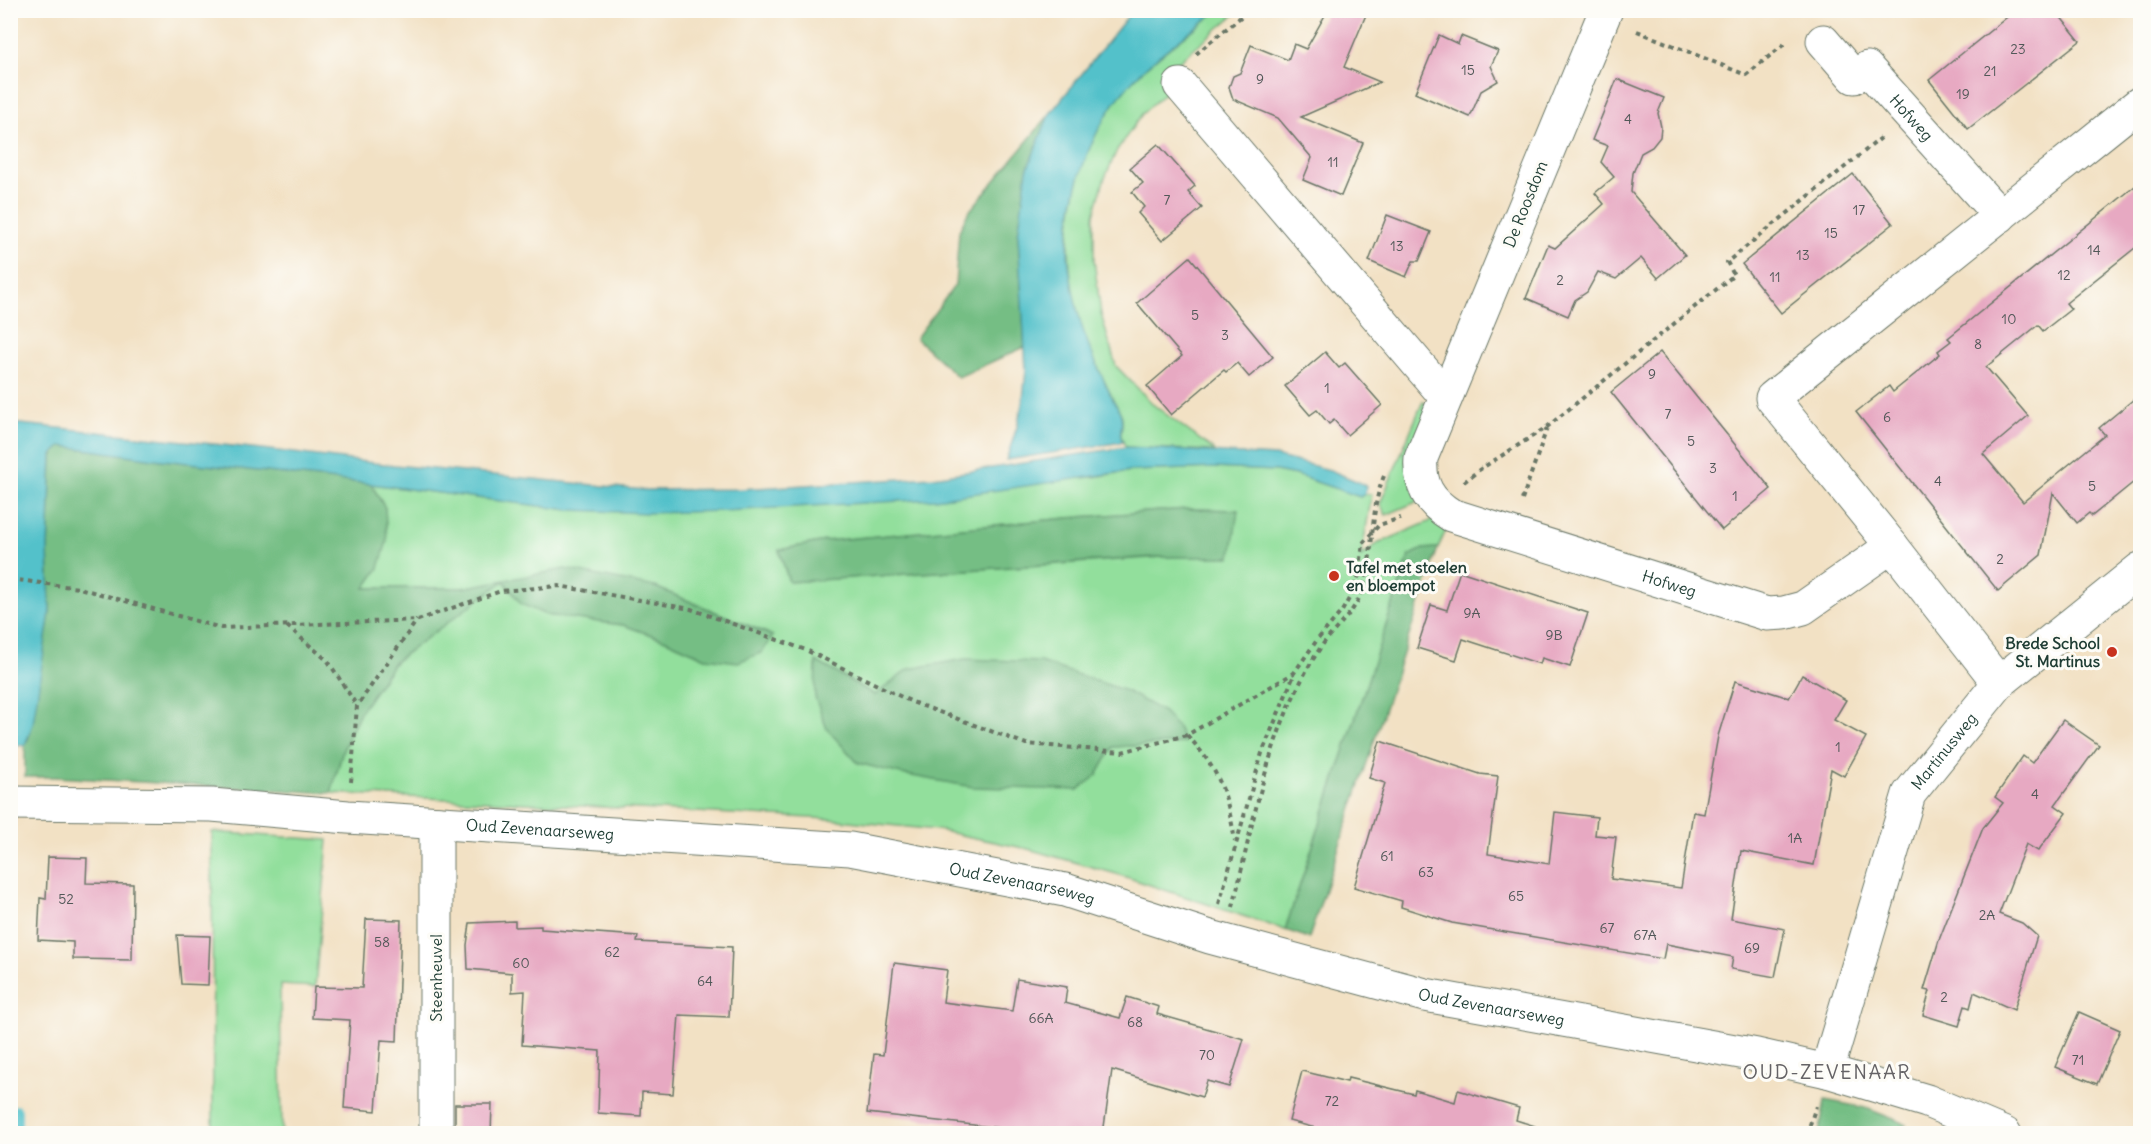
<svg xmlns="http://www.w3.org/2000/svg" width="2151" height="1144" font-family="Delius,sans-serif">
<rect width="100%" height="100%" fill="#fdfcf7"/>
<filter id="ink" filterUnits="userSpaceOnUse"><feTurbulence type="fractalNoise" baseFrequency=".0167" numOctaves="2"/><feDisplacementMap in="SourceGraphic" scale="12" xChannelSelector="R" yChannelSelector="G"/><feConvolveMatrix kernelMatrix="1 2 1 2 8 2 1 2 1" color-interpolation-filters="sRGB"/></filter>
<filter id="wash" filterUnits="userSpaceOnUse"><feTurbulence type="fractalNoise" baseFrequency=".008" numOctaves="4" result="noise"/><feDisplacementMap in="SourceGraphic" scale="24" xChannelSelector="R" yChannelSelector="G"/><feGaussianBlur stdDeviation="1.35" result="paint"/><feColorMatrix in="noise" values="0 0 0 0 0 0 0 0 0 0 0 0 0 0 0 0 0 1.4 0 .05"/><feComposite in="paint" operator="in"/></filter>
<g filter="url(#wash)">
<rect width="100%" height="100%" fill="#f2e1c4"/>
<g fill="#92df9c" stroke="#588e68" stroke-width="1.5" fill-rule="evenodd">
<path d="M1217,11H1239L1191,51L1163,77L1171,87L1142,114L1117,150L1104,180L1094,215V260L1101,314L1116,366L1155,406L1215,451L1126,447C1116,431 1124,432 1122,417C1121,412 1116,406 1114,401C1101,375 1088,349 1080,322C1054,235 1076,133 1143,70C1166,49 1193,31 1217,11Z"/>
<path d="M1423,401L1428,407L1421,500L1386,515L1380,504Z"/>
<path d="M1215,468L1276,471L1296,475L1360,497L1365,494H1372L1361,557L1377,544L1433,520L1448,526L1438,548L1423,549L1409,556L1285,930L1120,875L1028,849L937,830L829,819L331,793L343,750L360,712L395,662L502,581L462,588H365L379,568L385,508L371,484L570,510L1094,477L1130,471ZM1188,509L1238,510L1179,556L789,582L779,550L825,541L1079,517ZM655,587L767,633L772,636L706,658L666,640L623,625L546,615ZM817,662L875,695L1184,742L1113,747L1097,775L815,697Z"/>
<path d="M212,832L328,840L315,987L280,985L282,1133H213Z"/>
</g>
<g fill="#75be84" stroke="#4a7e5c" stroke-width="1.5">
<path d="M1049,115L1027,170L1018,235L1025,347L958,377L916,338L955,285L959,231L968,213Z"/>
<path d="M62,446L154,459L371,484L385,508L387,541L379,568L365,588H462L565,569L655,587L773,636L761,653L738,662L706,658L666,640L623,625L546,615L521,604L504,581L394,662L360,712L343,750L331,793L55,777H25V746L29,737L50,612L48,548L52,460L56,450Z"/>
<path d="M1188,509L1238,510L1231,557H1156L789,582L779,550L825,541L1079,517Z"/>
<path d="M1438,548L1309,938L1285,930L1409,556L1423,549Z"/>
<path d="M965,659L1040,662L1126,691L1164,712L1179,729L1184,743L1113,747L1097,775L1078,790L973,787L901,774L858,763L827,729L815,697L816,661L875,695L909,669Z"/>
<path d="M1825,1100L1866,1108L1906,1124L1904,1133H1819Z"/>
</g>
<g fill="#53c1ca" stroke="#397f7f" stroke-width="1.5">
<path d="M1132,11H1217C1193,30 1165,49 1142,71C1095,117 1070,182 1068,248C1068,271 1074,297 1080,320C1087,346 1100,371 1111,396C1114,402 1120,409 1121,416C1124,426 1117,433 1123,442L1006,460L1017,427L1023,399L1026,370L1018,235L1027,170L1049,115Z"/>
<path d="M11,423L262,449L374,463L644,490L740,489L933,477L1126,447L1275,456L1330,470L1363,484L1366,487L1365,494L1360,497L1296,475L1276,471L1215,468L1130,471L935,499L725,511L647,513L570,510L371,484L154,459L62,446L52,455L48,548L50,612L33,724L25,746L11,744Z"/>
</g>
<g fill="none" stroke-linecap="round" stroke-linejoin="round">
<path stroke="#53c1ca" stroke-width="12" d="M16,1111V1134"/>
</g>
<g id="blocks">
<g fill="#e7a9c2">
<path d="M1328,10H1368L1344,67L1380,82L1301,117L1363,143L1341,196L1303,180L1312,158L1278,118L1233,99L1229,87L1233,76L1240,73L1251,45L1288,60L1294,44L1306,49Z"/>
<path d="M2016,10H2055L2080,41L1968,129L1929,80Z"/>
<path d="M1439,35L1458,44L1461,36L1498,51L1491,66L1498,81L1481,91L1470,117L1415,93Z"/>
<path d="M1617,79L1664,98L1658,113L1661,127L1660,137L1652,147L1641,153L1633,173L1631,192L1685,255L1658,278L1641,258L1616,279L1598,272L1587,292L1575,300L1568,316L1526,298L1548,245L1555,248L1604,204L1595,193L1614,177L1601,162L1608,146L1592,140Z"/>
<path d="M1158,144L1195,186L1188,192L1202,208L1162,241L1138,213L1144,207L1132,192L1143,183L1130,168Z"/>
<path d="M1853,174L1893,224L1781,313L1742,264Z"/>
<path d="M2140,182V244L2066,303L2071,309L2043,331L2038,325L1986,367L2028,416L1983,454L2023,502L2105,435L2099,428L2140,394V477L2092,516L2089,513L2077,523L2053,493L2041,555L1998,591L1856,412L1889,386L1893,392L1940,354L1938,351L1951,341L1948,338Z"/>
<path d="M1387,215L1431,232L1419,261H1413L1406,277L1369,261Z"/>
<path d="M1190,257L1273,357L1249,377L1237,363L1226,372L1224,370L1171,415L1147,386L1182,356L1137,303Z"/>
<path d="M1325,352L1339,368L1345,363L1382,405L1347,435L1334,420L1329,424L1317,410L1310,415L1285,386Z"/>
<path d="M1660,352L1771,489L1722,530L1611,392Z"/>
<path d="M1460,571L1588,613L1570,667L1542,658L1540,664L1463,639L1456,660L1417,648L1431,605L1447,610Z"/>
<path d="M1802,675L1846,700L1834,720L1866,737L1844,776L1831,769L1814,865L1741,851L1731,919L1785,929L1775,977L1731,969L1733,957L1666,944L1663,959L1452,923L1401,907L1402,901L1354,887L1385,783L1369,778L1380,741L1480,774L1498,776L1488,854L1549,864L1555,812L1597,817L1595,835L1616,837L1611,879L1681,888L1693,812L1704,814L1718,736L1735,681L1789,698Z"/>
<path d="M2063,720L2099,745L2055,805L2066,813L2038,851L2026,844L1999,914L2022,923L2037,936L2014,1010L1974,992L1970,1008L1965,1006L1959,1026L1923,1015L1930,991L1924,990L1939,940L1983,828L2003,803L1995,797L2023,756L2032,763Z"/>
<path d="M48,857L87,858L86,883L133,884L132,960L73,959V942L38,940L40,898L46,899Z"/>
<path d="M366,919L401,920L397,1041L381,1040L376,1111L344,1108L350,1020L312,1018L314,987L362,988Z"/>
<path d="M515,921V927L541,926V929L638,936L637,942L732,947L729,1017L679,1015L673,1094L642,1092L641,1116L598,1113L600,1051L522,1045L525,991L512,992V973L468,969L467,945L470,923Z"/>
<path d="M177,935L210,936L208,985L181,984Z"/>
<path d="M894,963L947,970L943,1002L1012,1011L1017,979L1067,987L1065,1003L1120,1018L1127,997L1159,1007L1157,1014L1244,1039L1229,1087L1207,1081L1202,1097L1112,1070L1103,1134H1027V1131L867,1113L874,1054L883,1055Z"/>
<path d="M2079,1012L2120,1030L2097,1084L2055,1067Z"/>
<path d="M1302,1071L1347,1082L1348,1078L1414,1094L1415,1090L1455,1102L1458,1090L1519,1108L1516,1120L1535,1126L1534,1134H1338L1289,1121Z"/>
<path d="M455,1104H492L491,1134H455Z"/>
</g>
</g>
</g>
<g filter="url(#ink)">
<use href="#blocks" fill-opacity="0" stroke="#697666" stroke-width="1.5"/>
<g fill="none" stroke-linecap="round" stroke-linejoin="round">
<g stroke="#697666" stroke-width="35">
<g id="minor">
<path id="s1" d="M1606,10L1421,458C1419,484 1428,501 1451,515L1767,614L1784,613L1803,608L1892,546L1999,683"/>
<path id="s2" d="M1823,41L1854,77L1867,68L2000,216"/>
<path d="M1180,85L1446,397"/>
<path d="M1892,546L1772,398L2140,103"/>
<path id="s3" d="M10,803L212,805L348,817L850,849L1065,890L1210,937L1425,995L1757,1055L1827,1071L1927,1101L2005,1134"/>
<path id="s4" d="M1827,1071L1909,794L1999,683L2140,569"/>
<path d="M436,1134V837L438,823"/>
</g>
</g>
<g stroke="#697666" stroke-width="4" stroke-dasharray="4.5 4.5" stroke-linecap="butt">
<path d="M1637,31L1746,75L1787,42"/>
<path d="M1196,54L1249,10"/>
<path d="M1464,482L1479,470L1547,427L1734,275L1727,262L1881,138"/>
<path d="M1522,500L1547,428"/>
<path d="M10,579L79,588L221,628L418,620L501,591L559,586L691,609L806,650L912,702L1026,744L1122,752L1187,735L1294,673L1317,640L1342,611L1350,597L1359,575L1363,543L1379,525L1401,518"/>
<path d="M287,626L328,661L357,706"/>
<path d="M1187,735C1220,771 1227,793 1235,841"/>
<path d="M351,782L357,706L417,620"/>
<path d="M1219,904L1262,753L1294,675"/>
<path d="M1233,907C1249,839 1262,767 1291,702C1299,685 1308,666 1319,650C1331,631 1351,617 1360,596C1376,558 1368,514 1384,476"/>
<path d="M1807,1134L1816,1106"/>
</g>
<use href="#minor" stroke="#fff" stroke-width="33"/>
</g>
</g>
<g fill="#c8321e" stroke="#fdfcf7" stroke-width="2">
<circle cx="1334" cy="576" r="6"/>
<circle cx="2112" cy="652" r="6"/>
</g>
<g text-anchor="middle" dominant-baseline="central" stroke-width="6" stroke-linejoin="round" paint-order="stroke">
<g font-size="14" fill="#515858">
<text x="2018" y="49">23</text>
<text x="1468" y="70">15</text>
<text x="1990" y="71">21</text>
<text x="1260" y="79">9</text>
<text x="1963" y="94">19</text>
<text x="1628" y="119">4</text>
<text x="1333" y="162">11</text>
<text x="1167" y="200">7</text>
<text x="1859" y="210">17</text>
<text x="1831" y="233">15</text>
<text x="1397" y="246">13</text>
<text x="2094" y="250">14</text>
<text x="1803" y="255">13</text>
<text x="2064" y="275">12</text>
<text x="1775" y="277">11</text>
<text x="1560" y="280">2</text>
<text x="1195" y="315">5</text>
<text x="2009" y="319">10</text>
<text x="1225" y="335">3</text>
<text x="1978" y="344">8</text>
<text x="1652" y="374">9</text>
<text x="1327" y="388">1</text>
<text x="1668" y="414">7</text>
<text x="1887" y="417">6</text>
<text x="1691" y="441">5</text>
<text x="1713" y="468">3</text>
<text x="1938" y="481">4</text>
<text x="2092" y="486">5</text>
<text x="1735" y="496">1</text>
<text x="2000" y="559">2</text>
<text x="1472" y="613">9A</text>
<text x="1554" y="635">9B</text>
<text x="1838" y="747">1</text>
<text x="2035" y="794">4</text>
<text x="1795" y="838">1A</text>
<text x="1387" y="856">61</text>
<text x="1426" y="872">63</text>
<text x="1516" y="896">65</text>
<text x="66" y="899">52</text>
<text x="1987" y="915">2A</text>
<text x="1607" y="928">67</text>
<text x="1645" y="935">67A</text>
<text x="382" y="942">58</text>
<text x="1752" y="948">69</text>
<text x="612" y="952">62</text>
<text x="521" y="963">60</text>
<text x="705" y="981">64</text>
<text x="1944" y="997">2</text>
<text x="1041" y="1018">66A</text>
<text x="1135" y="1022">68</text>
<text x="1207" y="1055">70</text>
<text x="2078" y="1060">71</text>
<text x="1332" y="1101">72</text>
</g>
<g font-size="16" fill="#1f3d34" stroke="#fdfcf7">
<text stroke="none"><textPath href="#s2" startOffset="130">Hofweg</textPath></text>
<text transform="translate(1525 204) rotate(-68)">De Roosdom</text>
<text stroke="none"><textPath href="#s1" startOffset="782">Hofweg</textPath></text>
<text stroke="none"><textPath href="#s4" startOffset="344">Martinusweg</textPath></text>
<text stroke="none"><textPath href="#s3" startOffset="531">Oud Zevenaarseweg</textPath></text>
<text stroke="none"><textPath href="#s3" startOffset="1017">Oud Zevenaarseweg</textPath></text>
<text transform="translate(436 978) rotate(-90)">Steenheuvel</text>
<text stroke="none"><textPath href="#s3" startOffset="1503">Oud Zevenaarseweg</textPath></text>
</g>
<g font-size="16" font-weight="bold" fill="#1f3d34" stroke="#fdfcf7" text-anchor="start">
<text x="1346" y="567">Tafel met stoelen<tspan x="1346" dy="18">en bloempot</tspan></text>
<text x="2100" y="643" text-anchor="end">Brede School<tspan x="2100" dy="18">St. Martinus</tspan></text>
</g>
<g font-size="20" letter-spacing="1.5" fill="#656366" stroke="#fdfcf7">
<text x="1827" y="1071">OUD-ZEVENAAR</text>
</g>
</g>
<rect width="2151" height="1144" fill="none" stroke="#fdfcf7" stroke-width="36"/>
</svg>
